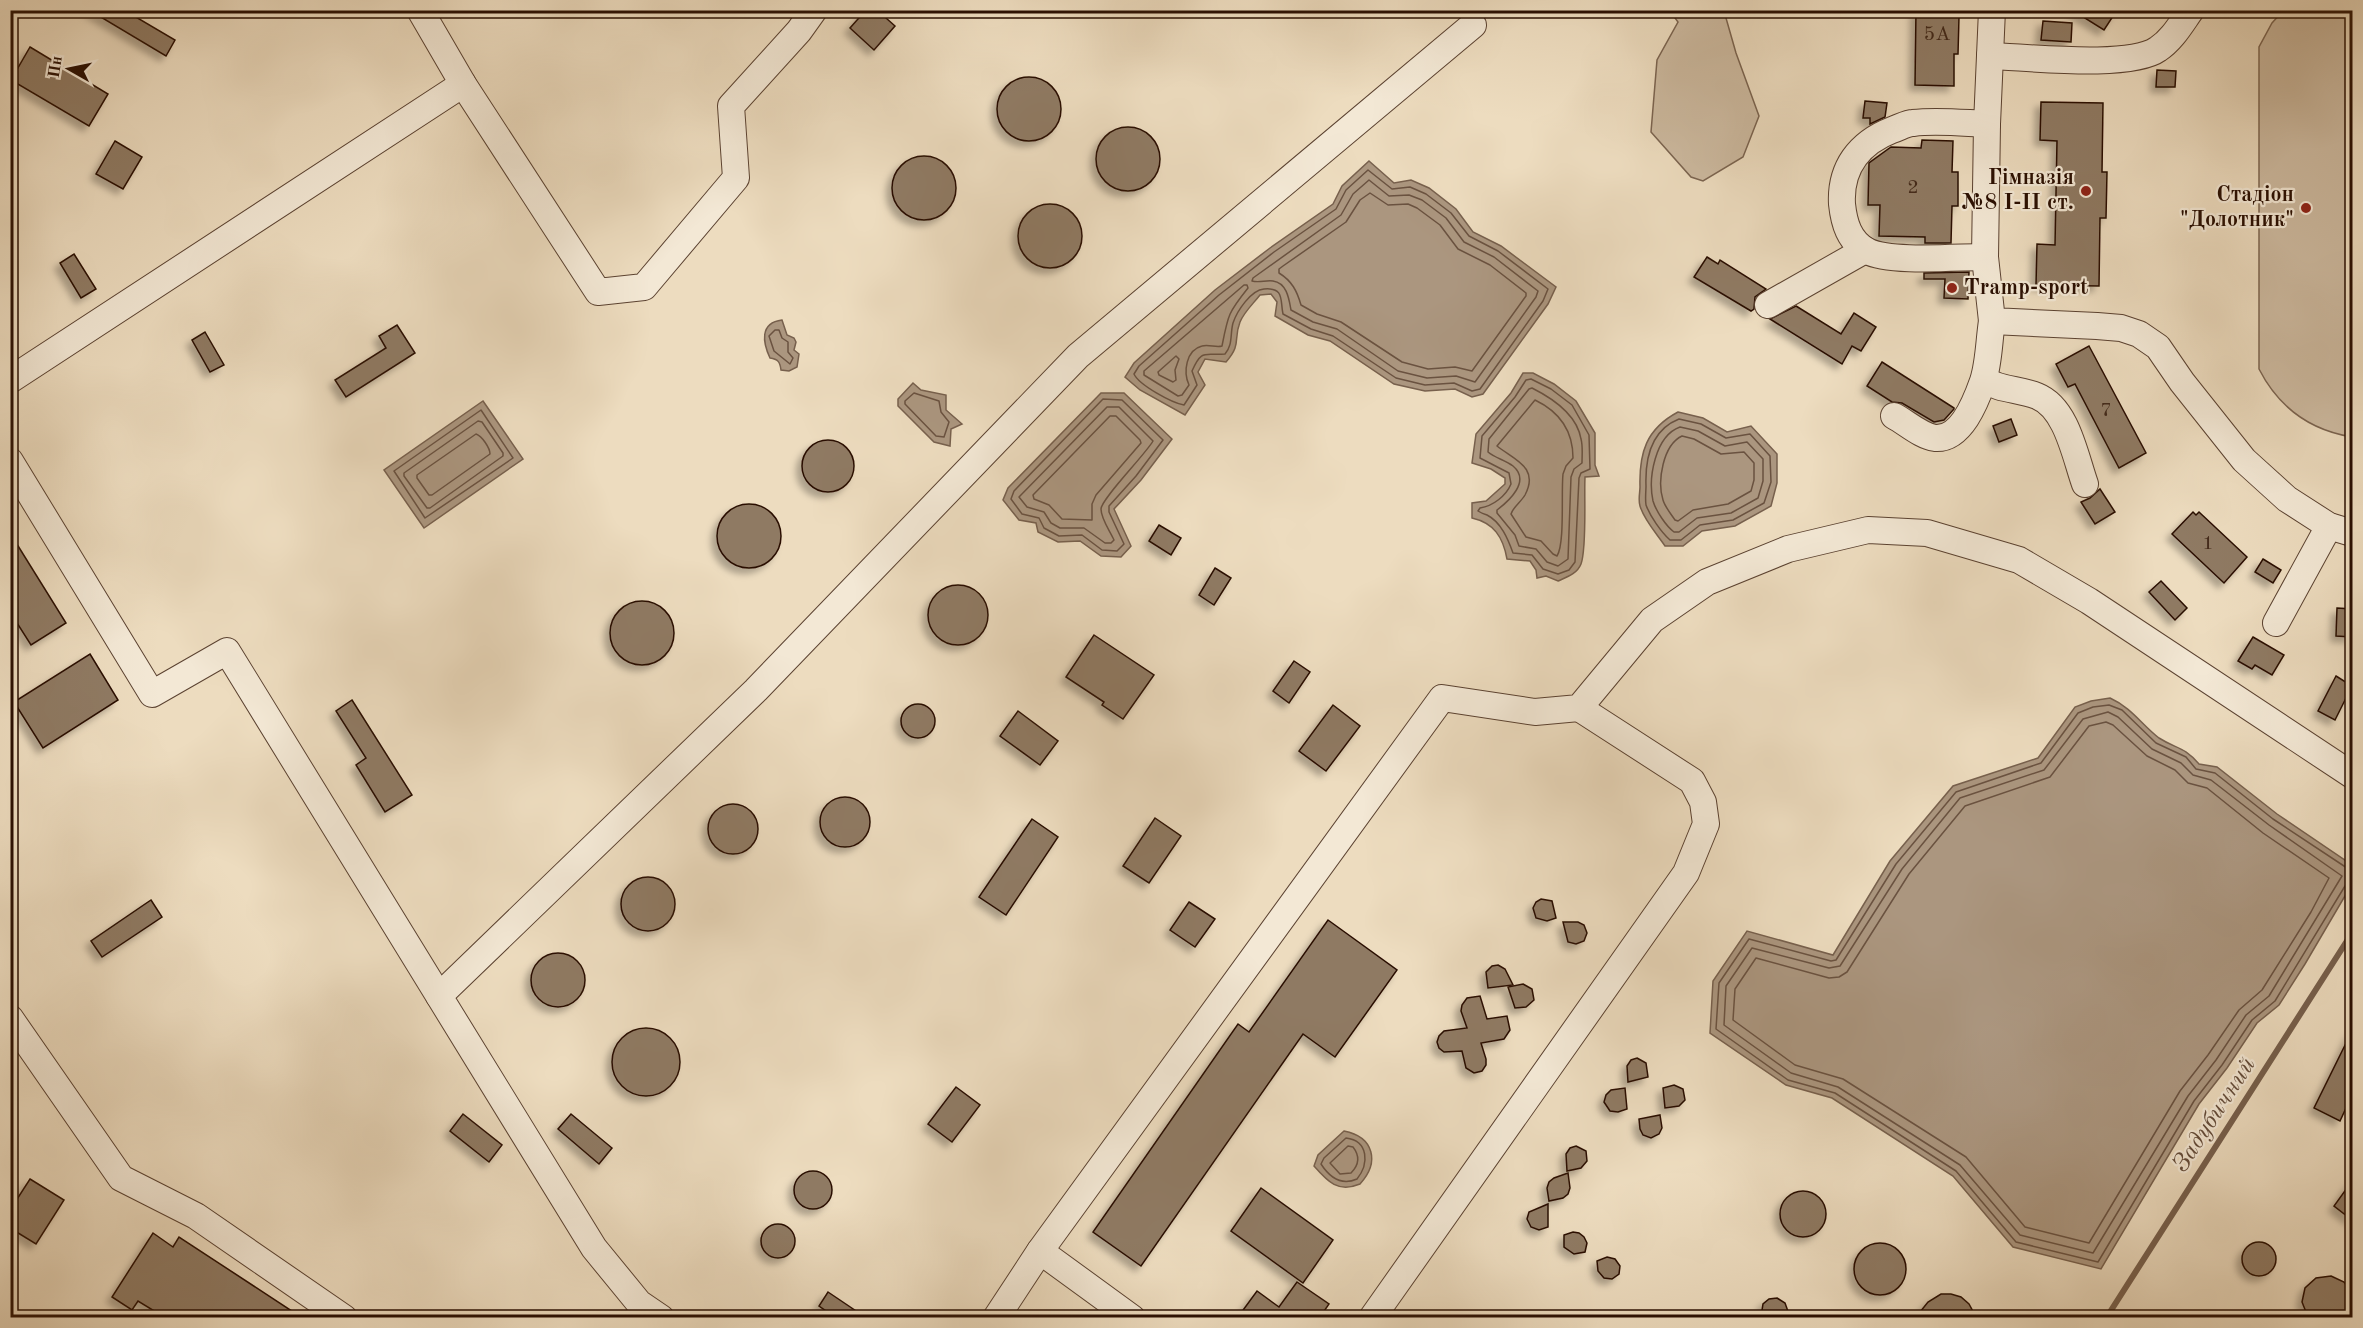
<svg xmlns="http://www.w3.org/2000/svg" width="2363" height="1328" font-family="'Old Standard TT',serif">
<defs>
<filter id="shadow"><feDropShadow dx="-5.5" dy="5.5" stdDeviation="3" flood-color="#0004"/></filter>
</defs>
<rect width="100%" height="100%" fill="#eddcbf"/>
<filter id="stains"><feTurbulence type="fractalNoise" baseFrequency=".00333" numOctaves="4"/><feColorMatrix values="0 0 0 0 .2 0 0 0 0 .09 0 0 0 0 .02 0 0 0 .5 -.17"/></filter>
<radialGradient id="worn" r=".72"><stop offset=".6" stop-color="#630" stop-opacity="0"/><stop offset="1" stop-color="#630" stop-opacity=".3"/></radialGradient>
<g fill="#ccb99f" stroke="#7b6450" stroke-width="1.5">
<path d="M1670,11H1724L1736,53L1759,116L1743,157L1703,181L1691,177L1651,132L1657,60L1678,22Z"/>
<path d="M2283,11H2352V437C2309,430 2279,408 2259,369V47L2272,23Z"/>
</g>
<g fill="#ab967f" stroke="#77604d" stroke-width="1.5">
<path d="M1369,161L1394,183L1411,180L1429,188L1456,209L1473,232L1501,246L1556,287L1548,304L1483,394L1472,397L1455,389L1425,391L1394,384L1330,341L1308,335L1275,316L1277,302L1271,294L1260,295C1253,304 1244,312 1240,322C1233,340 1242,344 1226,362L1205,359L1198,372L1205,385L1185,415L1140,390L1125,377L1134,363L1215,290L1270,248L1333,204L1342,186Z"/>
<path d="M782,320L787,335L794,338L796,342L794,350L799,354L797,367L789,371L781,370C780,362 778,359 770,358C763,343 759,323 782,320Z"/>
<path d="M1523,373H1533L1554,384L1576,401L1595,433V465L1599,476L1585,477C1584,497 1587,548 1581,564C1577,574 1567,577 1558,581L1546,576L1537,578L1536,570L1530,561L1507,559C1503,537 1494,523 1472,518V503L1486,501L1505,484V478L1491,469L1472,463L1476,434L1511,393Z"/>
<path d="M913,383L921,390L946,395V410L962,424L951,429L950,446L934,442L898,406V399Z"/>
<path d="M1101,393H1124L1172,439L1141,480L1114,509L1131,546L1121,557L1101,556L1080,541L1058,542L1038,532L1036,523L1019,520L1003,500L1008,488Z"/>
<path d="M483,401L523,459L424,528L384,470Z"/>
<path d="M1678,412L1703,418L1727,432L1751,426L1777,454V483L1771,506L1735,526L1702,531L1683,546H1665C1657,534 1644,520 1640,506C1638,500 1640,492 1640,487C1639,453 1646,429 1678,412Z"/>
<path d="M2110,698C2132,708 2141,724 2159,738C2176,749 2184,746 2199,764L2217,767L2277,814L2352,865V884L2305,964L2279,1005L2257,1023L2227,1068L2199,1104L2101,1269L2013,1247L1953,1176L1832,1098L1786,1085L1710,1033L1713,981L1747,931L1833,955L1890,861L1953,786L2038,758L2075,707L2091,701Z"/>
<path d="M1344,1131C1374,1137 1380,1162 1360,1184C1338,1193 1328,1182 1314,1166L1318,1155Z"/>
</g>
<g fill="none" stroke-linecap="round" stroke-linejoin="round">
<g stroke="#6a5240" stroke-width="1.5">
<path d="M1368,170L1392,189L1410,187L1426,194L1451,213L1469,236L1498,251L1548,289L1543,301L1480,389L1472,391L1454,383L1425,385L1396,378L1333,336L1311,329L1283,314C1280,301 1285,287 1264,289C1251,290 1237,311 1233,323C1230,334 1233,345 1225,354C1205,356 1202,348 1192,371L1197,385L1184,405C1172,403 1139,385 1134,374L1139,366L1219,295L1274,252L1336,209L1346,190Z"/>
<path d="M1369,180L1389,196L1409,195L1422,200L1446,218L1464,242L1494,257L1538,291L1536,297L1475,382L1456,376L1427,378L1398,371L1337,329L1313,322L1291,310C1289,299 1287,283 1273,281C1266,280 1259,283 1252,281L1253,278L1341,215L1353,194Z"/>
<path d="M1370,193L1388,205L1408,204L1417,208L1440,225L1458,249L1490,265L1526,293V296L1472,371L1455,367L1428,369L1402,362L1341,322L1317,314L1301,305C1297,291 1292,281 1279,273V269L1283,266L1346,222L1360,200Z"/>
<path d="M1244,285H1247L1248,288C1228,313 1228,315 1222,346C1216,348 1209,344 1202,346C1186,350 1183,372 1189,385L1182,395L1178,396L1144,375V371Z"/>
<path d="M775,330H779L782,338L788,342V352L793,358L790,364L774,351L769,336Z"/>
<path d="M1176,356L1179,359L1175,370L1176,380L1173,382L1159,375L1158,372Z"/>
<path d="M1531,379L1551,389L1572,405L1589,435L1590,469L1581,473L1579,478L1575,562L1569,570L1558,574L1543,569L1532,555L1513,553C1508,539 1501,522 1487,515C1484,514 1481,513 1478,511L1480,508C1493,506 1506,496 1511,484L1509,473L1480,458L1482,436L1515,397L1526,380Z"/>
<path d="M1532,388C1552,398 1577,415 1581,439C1583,446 1582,455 1582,463L1574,469L1571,477L1568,559L1558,566L1547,562L1536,549L1519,546L1515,535L1497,513V510C1509,501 1531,481 1513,466C1505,460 1495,458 1488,452L1489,439L1529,389Z"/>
<path d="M914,393L939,401L941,412L949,422L944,437L936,436L905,404V401Z"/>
<path d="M1103,399L1122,400L1163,440L1136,476L1109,506V512L1124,544L1117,551L1102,550L1082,535L1059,536L1044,528L1039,518L1022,514L1011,499L1014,491Z"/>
<path d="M1535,400C1560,412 1573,431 1573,458L1566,466L1563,474C1561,492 1565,544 1557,556L1553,554L1541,541L1526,537L1511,514C1513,507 1521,502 1525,495C1540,467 1513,459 1497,446Z"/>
<path d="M1107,407H1119L1153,441C1145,455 1101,499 1101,509C1101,519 1110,531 1114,540L1111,543H1105L1084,528H1060L1051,523L1044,512L1027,507L1019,497Z"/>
<path d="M481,410L513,458L425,518L394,471Z"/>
<path d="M1110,416H1116L1140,440L1141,443L1096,495L1092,504V520L1062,519L1049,505L1034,499L1033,495Z"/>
<path d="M1679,419L1701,424L1726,438L1750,434L1770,456L1771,482L1764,503L1733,520L1700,525L1681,540H1670C1661,532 1650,516 1646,505C1645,499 1646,491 1646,486C1645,459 1651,430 1679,419Z"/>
<path d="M478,421L482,422L503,453V456L430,508H427L404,476V473Z"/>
<path d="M1680,427L1698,431L1725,446L1747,442L1763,459V481L1758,498L1731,513L1697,518L1679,532H1674C1666,526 1656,511 1653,501C1648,478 1655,436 1680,427Z"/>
<path d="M476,434C482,436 490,448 490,454L432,495H429L417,478V475Z"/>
<path d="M1682,436L1694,439L1721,454L1744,452L1754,463V480L1751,491L1728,504L1693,510L1678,521L1675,520C1671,514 1665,507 1663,500C1657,481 1663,445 1682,436Z"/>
<path d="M2108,712L2118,717L2152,749L2181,763L2193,775L2211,780L2269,825L2342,876L2269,996L2246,1015L2216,1060L2188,1096L2093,1253L2020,1235L1960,1165L1838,1087L1791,1073L1724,1025L1726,986L1752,948L1829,968L1840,966L1902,869L1960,798L2044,770L2083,719Z"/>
<path d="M2106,722L2113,725L2147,756L2175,770L2188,783L2207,788L2263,833L2329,878L2311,912L2262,990L2239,1010L2208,1055L2180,1091L2089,1243L2025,1227L1966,1157L1843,1079L1795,1065L1733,1020L1735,989L1756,958L1829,978L1839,977L1847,972L1909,874L1965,806L2050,777L2089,726Z"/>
<path d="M2352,869L2347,868L2273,819L2215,773L2196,769L2186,757L2156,743L2122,710L2109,705L2093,707L2078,713L2041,763L1956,792L1896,864L1836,960L1831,961L1749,939L1719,983L1716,1029L1788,1080L1835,1093L1956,1171L2016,1242L2098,1262L2194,1101L2222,1065L2252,1020L2275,1001L2345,886L2352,882"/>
<path d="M1346,1138C1369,1141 1369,1164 1357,1179C1341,1186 1330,1178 1321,1164L1324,1158Z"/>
<path d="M1348,1146L1353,1147C1360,1156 1359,1165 1351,1173L1340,1174L1330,1163Z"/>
</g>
<path stroke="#77604d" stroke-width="6" d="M2111,1318L2110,1312L2352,933"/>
</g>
<g fill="#8f7a64" stroke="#2a0f02" stroke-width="1.5" filter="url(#shadow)">
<path d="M89,10H124L175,40L166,56Z"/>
<path d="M866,10H877L895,26L874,50L850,28Z"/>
<path d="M1916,10H1955V16L1959,17L1958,54H1954V86L1915,85Z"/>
<path d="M2072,10H2117L2104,30Z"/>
<path d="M2043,21L2072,23L2071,42L2041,40Z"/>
<path d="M30,47L108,94L89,126L11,80Z"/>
<path d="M2157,70L2176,71L2175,87H2156Z"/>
<circle cx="1029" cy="109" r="32"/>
<path d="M1865,101L1887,103L1885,117L1870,124V118H1863Z"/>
<path d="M2041,102L2103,103L2102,172H2107L2106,218H2100L2099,286L2036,285L2037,244L2055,245L2057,141L2040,140Z"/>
<circle cx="1128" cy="159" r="32"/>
<path d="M1922,140L1953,141L1952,172H1958V206H1952L1951,243H1925V237L1879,236L1880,205H1868L1869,163L1891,147L1921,148Z"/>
<path d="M115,141L142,157L123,189L96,174Z"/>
<circle cx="924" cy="188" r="32"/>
<circle cx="1050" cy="236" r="32"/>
<path d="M74,254L96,289L81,298L60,263Z"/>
<path d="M1707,257L1718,264L1720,260L1766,289L1755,297L1754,309L1751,311L1694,277Z"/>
<path d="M1969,272L1968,299L1944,298L1945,279H1924V273Z"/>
<path d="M1796,306L1841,334L1854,313L1876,327L1861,351L1852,346L1842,364L1770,319Z"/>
<path d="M397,325L415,353L346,397L335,380L386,348L379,336Z"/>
<path d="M205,332L224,365L210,372L192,340Z"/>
<path d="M2089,346L2146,453L2119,468L2075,384L2068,387L2056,364Z"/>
<path d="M1882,362L1954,408V409L1944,420L1934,422L1902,403L1892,402L1867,386Z"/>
<path d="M2011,419L2017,435L1999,442L1993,426Z"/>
<circle cx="828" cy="466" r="26"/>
<path d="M2100,489L2115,512L2095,524L2081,502L2090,498Z"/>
<circle cx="749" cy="536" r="32"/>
<path d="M2193,512L2196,515L2199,512L2247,557L2224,583L2172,534Z"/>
<path d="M1159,525L1181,538L1171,555L1149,541Z"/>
<path d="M10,533L66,623L31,645L10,612Z"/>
<path d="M2263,559L2281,570L2273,583L2255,572Z"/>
<path d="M1215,568L1231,578L1214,605L1199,595Z"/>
<path d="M2161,581L2187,608L2175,620L2149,592Z"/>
<circle cx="958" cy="615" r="30"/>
<circle cx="642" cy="633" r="32"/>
<path d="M2337,608L2352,609V637L2336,636Z"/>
<path d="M1094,635L1154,675L1123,719L1102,705L1104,702L1066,677Z"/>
<path d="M2253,637L2284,655L2272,675L2255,665L2252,669L2238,661Z"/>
<path d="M90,654L118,700L43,748L14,702Z"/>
<path d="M1294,661L1310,672L1289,703L1273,691Z"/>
<path d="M2336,676L2352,686L2335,720L2318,711Z"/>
<path d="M352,700L412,795L385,812L356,765L366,758L336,711Z"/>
<circle cx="918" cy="721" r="17"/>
<path d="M1333,705L1360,726L1326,771L1299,751Z"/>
<path d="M1018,711L1058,741L1040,765L1000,736Z"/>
<circle cx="845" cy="822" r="25"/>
<circle cx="733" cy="829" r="25"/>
<path d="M1155,818L1181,836L1149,883L1123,866Z"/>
<path d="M1032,819L1058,837L1006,915L979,897Z"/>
<circle cx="648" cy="904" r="27"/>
<path d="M1541,899L1552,901L1556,918L1547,921L1536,918L1533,908L1536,902Z"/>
<path d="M151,900L162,917L102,957L91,941Z"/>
<path d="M1189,902L1215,919L1195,947L1170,930Z"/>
<path d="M1328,920L1397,970L1335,1057L1303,1034L1141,1266L1093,1232L1238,1024L1249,1032Z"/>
<path d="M1563,922H1578L1584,925L1587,933L1584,941L1576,944L1568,942Z"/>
<circle cx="558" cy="980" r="27"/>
<path d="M1498,965L1505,969L1513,985L1488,988L1486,972L1492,966Z"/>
<path d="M1523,984L1532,989L1534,1000L1526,1007L1515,1008L1508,987Z"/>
<path d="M1480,996L1487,1019L1507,1016L1510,1030L1504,1039L1481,1043L1486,1059V1065L1482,1071L1474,1073L1466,1068L1462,1051L1444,1052L1439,1048L1437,1042L1439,1036L1444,1031L1467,1028L1461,1011L1462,1005L1467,998Z"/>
<circle cx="646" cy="1062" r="34"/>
<path d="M2352,1031V1095L2340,1121L2314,1108Z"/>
<path d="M1637,1058L1646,1063L1648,1077L1628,1082L1627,1066L1631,1060Z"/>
<path d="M1674,1085L1683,1089L1685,1100L1679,1106L1665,1108L1663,1088Z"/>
<path d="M956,1087L980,1105L952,1142L928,1124Z"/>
<path d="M1625,1088L1627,1109L1618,1112L1610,1111L1604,1102L1606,1095L1611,1090Z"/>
<path d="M463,1114L502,1145L489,1162L450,1131Z"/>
<path d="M571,1114L612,1148L599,1164L558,1129Z"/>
<path d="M1660,1115L1662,1128L1659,1134L1651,1138L1643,1135L1640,1129L1639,1119Z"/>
<path d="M1576,1146L1586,1151L1587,1161L1581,1168L1567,1171L1566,1154L1570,1148Z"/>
<circle cx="813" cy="1190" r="19"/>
<path d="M1568,1173L1570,1188L1568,1194L1563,1198L1549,1201L1547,1188L1549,1182L1554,1178Z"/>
<path d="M30,1179L64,1200L36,1244L10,1228V1210Z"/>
<path d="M2352,1181V1220L2334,1206Z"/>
<path d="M1261,1188L1333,1240L1303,1283L1231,1231Z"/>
<circle cx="1803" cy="1214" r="23"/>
<path d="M1548,1204V1227L1539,1230L1531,1227L1527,1219L1529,1212Z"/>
<circle cx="778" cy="1241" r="17"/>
<path d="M1573,1232L1579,1233L1584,1237L1587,1243L1585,1252L1574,1254L1564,1247V1235Z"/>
<path d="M153,1233L173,1247L179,1237L301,1317H164L138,1301L132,1310L112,1297Z"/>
<circle cx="2259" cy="1259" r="17"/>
<circle cx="1880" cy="1269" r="26"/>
<path d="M1607,1257L1615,1259L1620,1266L1619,1274L1612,1279L1604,1278L1598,1271L1597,1261Z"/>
<path d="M2331,1276L2344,1282L2350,1290L2352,1305L2347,1317H2308L2302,1302L2305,1288L2316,1278Z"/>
<path d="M1297,1282L1329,1304L1320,1317H1238L1257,1291L1279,1307Z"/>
<path d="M828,1292L865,1317H835L819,1306Z"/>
<path d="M1941,1294H1951L1961,1297L1969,1304L1976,1317H1916L1928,1302Z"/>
<path d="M1777,1298L1785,1303L1790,1317H1761L1763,1304L1769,1299Z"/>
</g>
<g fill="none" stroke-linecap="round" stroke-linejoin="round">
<g stroke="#5b4231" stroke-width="28">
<g id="minor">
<path d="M420,10L463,84L598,292L644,287L736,178L731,106L799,31L814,10"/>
<path d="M1992,10L1987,124L1985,257L1992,321L2097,326L2121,328L2139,334L2158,347L2182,382L2244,460L2287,499L2329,526L2352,533"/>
<path d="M1990,56C2027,57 2130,69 2158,49C2172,40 2181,24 2191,10"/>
<path d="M1985,257C1957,257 1890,263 1867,251C1849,241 1844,223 1842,204C1840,168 1859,143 1892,130C1899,128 1906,123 1913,123C1937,120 1963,123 1987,124"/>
<path d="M1768,305L1865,250"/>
<path d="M10,380L463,84"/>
<path d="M1984,380C2000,390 2019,389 2037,396C2067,408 2075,456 2085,484"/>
<path d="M1894,416C1907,423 1921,436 1935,438C1961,440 1976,401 1983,381C1989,363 1989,340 1992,321"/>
<path d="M10,461L152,694L227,651L439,996"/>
<path d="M2276,623L2329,526"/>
<path d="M10,1018L121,1178L196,1216L344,1318"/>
<path d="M1040,1251L1132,1318"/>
<path d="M661,1318L639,1303L594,1248L439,996L756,690L1078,356L1473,25"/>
<path d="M996,1318L1040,1251L1442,698L1535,712L1579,708L1652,620L1707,582L1788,549L1868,530L1927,533L2019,560L2089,601L2352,775"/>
<path d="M1372,1318L1686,873L1706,824L1703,802L1692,781L1579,708"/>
</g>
</g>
<use href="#minor" stroke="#f3e8d5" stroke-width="26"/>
</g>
<g fill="#8f2418" stroke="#f3e8d5" stroke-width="2">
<circle cx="2086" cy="191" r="6"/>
<circle cx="2306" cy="208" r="6"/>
<circle cx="1952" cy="288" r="6"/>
</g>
<g text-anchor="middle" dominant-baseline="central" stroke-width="4.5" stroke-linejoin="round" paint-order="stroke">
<g font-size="20" fill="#432a1a">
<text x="1937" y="35">5А</text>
<text x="1913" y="188">2</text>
<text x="2106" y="411">7</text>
<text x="2208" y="544">1</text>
</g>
<g font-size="22" font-weight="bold" fill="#2a0f02" stroke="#f3e8d5" text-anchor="end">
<text x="2074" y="178">Гімназія<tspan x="2074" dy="25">№8 I-II ст.</tspan></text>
<text x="2294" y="195">Стадіон<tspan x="2294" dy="25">"Долотник"</tspan></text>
<text x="1964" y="288" text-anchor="start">Tramp-sport</text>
</g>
<g font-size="24" font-style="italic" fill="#644c3a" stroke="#f3e8d5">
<text transform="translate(2215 1115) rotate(-57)">Задубичний</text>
</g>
</g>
<rect width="2363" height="1328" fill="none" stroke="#eddcbf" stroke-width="36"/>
<rect x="12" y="12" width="2339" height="1304" fill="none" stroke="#2a0f02" stroke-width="3"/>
<rect x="18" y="18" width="2327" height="1292" fill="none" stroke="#2a0f02" stroke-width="1.5"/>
<g transform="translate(69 69) rotate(279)" stroke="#f3e8d5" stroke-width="4.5" paint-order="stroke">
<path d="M0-4.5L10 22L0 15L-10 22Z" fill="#2a0f02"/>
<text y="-9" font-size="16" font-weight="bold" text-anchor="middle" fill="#2a0f02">Пн</text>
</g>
<rect width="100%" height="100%" filter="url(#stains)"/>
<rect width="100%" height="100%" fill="url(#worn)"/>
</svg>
